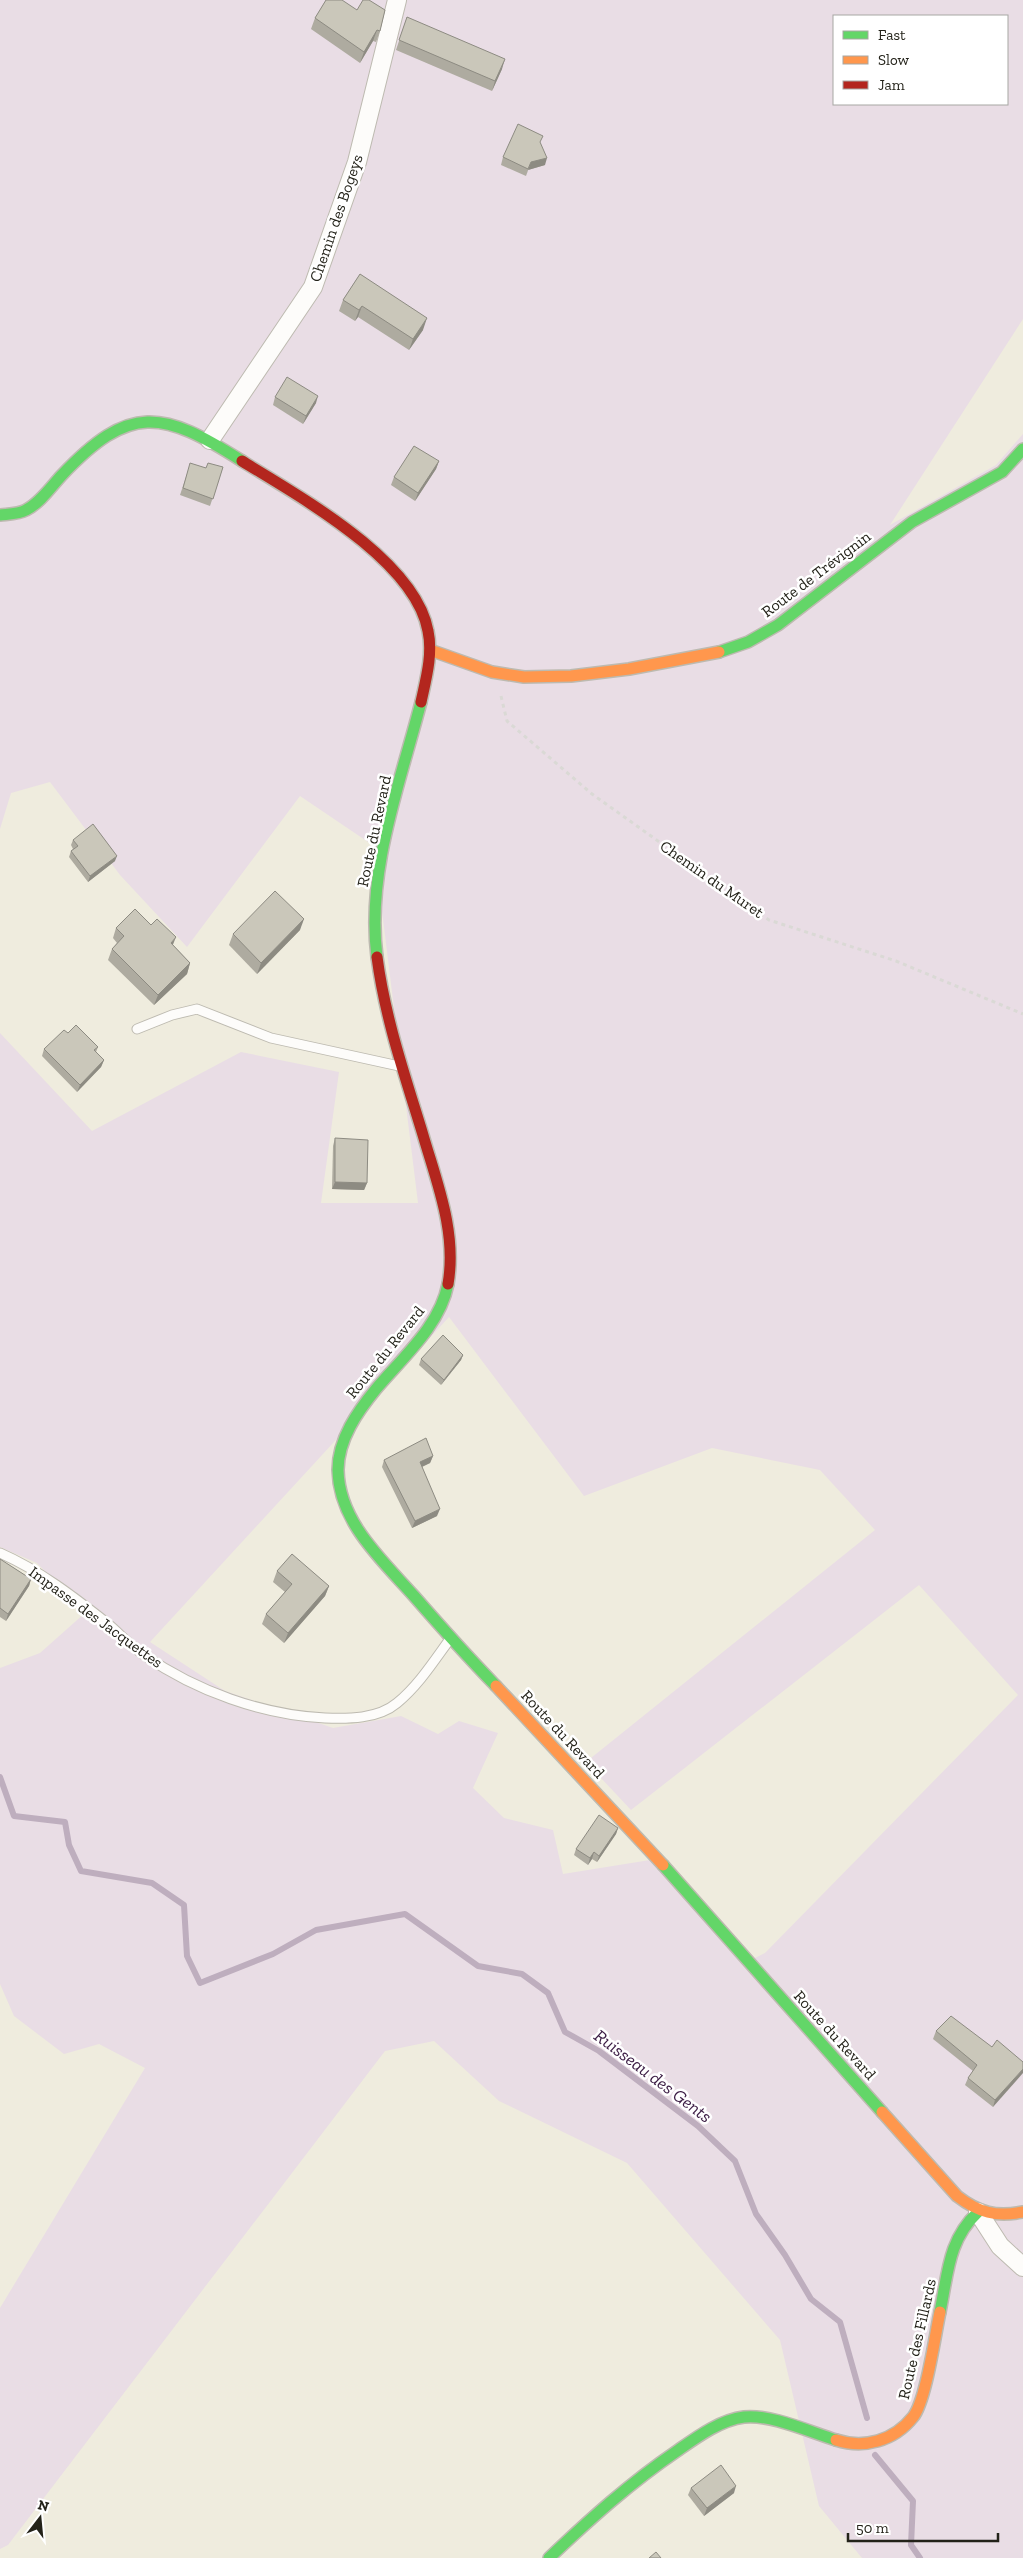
<svg xmlns="http://www.w3.org/2000/svg" width="1023" height="2558" font-family="'Zilla Slab',serif">
<rect width="100%" height="100%" fill="#efecde"/>
<path fill="#e9dde5" fill-rule="evenodd" d="M0,0H1023V319L890,525L996,465L1023,434V2558H862L819,2506L780,2340L627,2163L499,2101L434,2041L385,2051L8,2545L0,2549V2308L145,2068L99,2044L64,2054L14,2016L0,1984V1668L40,1653L85,1613L37,1563L0,1547V1033L92,1131L241,1052L339,1072L321,1203H418L374,846L300,796L187,947L120,875L50,782L11,793L0,829ZM834,16H1007V104H834ZM449,1317L584,1496L712,1448L820,1470L875,1530L586,1762L631,1810L919,1585L1018,1695L765,1953L743,1964L650,1860L563,1874L553,1830L504,1818L473,1788L498,1733L459,1721L438,1734L401,1716L333,1728L225,1691L150,1642Z"/>
<g fill="none" stroke-linecap="round" stroke-linejoin="round">
<g stroke="#beaebe" stroke-width="6">
<path d="M0,1777L14,1816L65,1822L69,1845L81,1871L152,1883L184,1905L187,1956L200,1983L273,1954L316,1930L405,1914L478,1966L522,1974L548,1993L565,2032L599,2051L698,2126L735,2161L756,2214L785,2255L811,2299L840,2322L867,2418"/>
<path d="M875,2455L913,2501L911,2545L920,2558"/>
</g>
<g stroke="#bdbab0" stroke-width="11">
<g id="lane">
<path d="M137,1029L172,1015L197,1009L271,1038L399,1066"/>
<path d="M0,1553C39,1570 74,1597 107,1623C120,1634 131,1646 144,1655C196,1691 262,1715 325,1718C348,1719 378,1719 397,1703C418,1686 434,1661 450,1639"/>
</g>
</g>
<g stroke="#bdbab0" stroke-width="20">
<g id="street">
<path d="M210,440L313,287L357,162L397,0"/>
<path d="M978,2212L1000,2246L1023,2267"/>
</g>
</g>
<g stroke="#bdbab0" stroke-width="14">
<g id="fast">
<path d="M0,515C8,514 19,514 26,510C40,503 51,487 61,476C130,403 162,410 242,461"/>
<path d="M719,652L748,642L778,625L912,522L1002,472L1023,449"/>
<path d="M377,957C366,871 400,784 421,702"/>
<path d="M448,1284C440,1326 402,1358 376,1389C358,1411 338,1439 338,1470C339,1522 382,1560 414,1596C441,1627 468,1657 496,1686"/>
<path d="M663,1865L882,2112"/>
<path d="M940,2312C948,2273 948,2240 978,2212"/>
<path d="M549,2558C590,2519 630,2483 677,2451C697,2437 720,2420 744,2417C771,2414 810,2432 836,2440"/>
</g>
</g>
<g stroke="#bdbab0" stroke-width="14">
<g id="slow">
<path d="M430,650L492,672L524,677L571,676L629,669L719,652"/>
<path d="M496,1686L663,1865"/>
<path d="M882,2112L957,2196C979,2213 996,2217 1023,2212"/>
<path d="M836,2440C864,2449 894,2441 913,2417C926,2401 935,2335 940,2312"/>
</g>
</g>
<g stroke="#bdbab0" stroke-width="14">
<g id="jam">
<path d="M242,461C300,497 415,560 428,631C433,654 426,679 421,702"/>
<path d="M377,957C385,1018 405,1076 423,1135C437,1183 457,1233 448,1284"/>
</g>
</g>
<path stroke="#dad9d5" stroke-width="3" stroke-dasharray="4 4" stroke-linecap="butt" d="M501,696L507,721L592,794L769,920L896,961L1023,1014"/>
<use href="#lane" stroke="#fdfcfa" stroke-width="9"/>
<use href="#street" stroke="#fdfcfa" stroke-width="18"/>
<use href="#fast" stroke="#63d668" stroke-width="11"/>
<use href="#slow" stroke="#ff974d" stroke-width="11"/>
<use href="#jam" stroke="#b3261e" stroke-width="11"/>
</g>
<g fill="#aeaba0">
<path d="M326,0L380,31L376,42L373,41L360,63L311,29L315,18Z"/>
<path d="M407,17L502,69L492,91L396,50Z"/>
<path d="M540,143L545,165L528,170L526,176L501,165L503,157Z"/>
<path d="M360,274L423,330L409,350L358,317L355,321L339,311L343,300Z"/>
<path d="M275,397L316,403L303,424L273,405Z"/>
<path d="M439,461L436,469L415,501L391,485L394,477Z"/>
<path d="M223,467L210,506L180,495L188,471L206,468Z"/>
<path d="M73,840L115,861L88,882L69,857L71,851L73,849L71,845Z"/>
<path d="M151,925L173,945L190,963L187,974L154,1005L108,960L112,949L117,943L113,938L116,928Z"/>
<path d="M300,930L257,974L229,945L233,934Z"/>
<path d="M68,1033L98,1047L96,1052L104,1060L101,1067L77,1092L42,1056L44,1049Z"/>
<path d="M335,1138L367,1183L364,1190L332,1189L333,1146Z"/>
<path d="M463,1355L461,1360L441,1385L419,1365L421,1359Z"/>
<path d="M433,1456L430,1463L422,1467L437,1516L412,1528L382,1467L384,1460Z"/>
<path d="M0,1559L31,1579L29,1586L6,1621L0,1617Z"/>
<path d="M277,1571L329,1586L325,1596L284,1643L262,1624L266,1614L285,1592L273,1582Z"/>
<path d="M618,1828L616,1834L597,1862L592,1859L588,1865L574,1855L576,1849Z"/>
<path d="M936,2031L992,2047L1023,2062L993,2107L965,2085L968,2078L973,2071L933,2039Z"/>
<path d="M691,2488L734,2493L704,2516L688,2495Z"/>
</g>
<g fill="#8d8b82">
<path d="M377,30L373,41L360,63L364,52Z"/>
<path d="M505,59L502,69L492,91L495,81Z"/>
<path d="M547,158L545,165L528,170L526,176L531,162Z"/>
<path d="M362,306L358,317L355,321L359,310Z"/>
<path d="M427,318L423,330L409,350L413,339Z"/>
<path d="M318,396L316,403L303,424L306,416Z"/>
<path d="M439,461L436,469L415,501L418,493Z"/>
<path d="M117,856L115,861L88,882L90,876Z"/>
<path d="M304,919L300,930L257,974L261,963Z"/>
<path d="M176,937L172,947L171,943Z"/>
<path d="M190,963L187,974L154,1005L158,995Z"/>
<path d="M104,1060L101,1067L77,1092L80,1085Z"/>
<path d="M335,1182L367,1183L364,1190L332,1189Z"/>
<path d="M463,1355L461,1360L441,1385L444,1380Z"/>
<path d="M433,1456L430,1463L417,1469L420,1462Z"/>
<path d="M440,1509L437,1516L412,1528L415,1521Z"/>
<path d="M31,1579L29,1586L6,1621L8,1614Z"/>
<path d="M329,1586L325,1596L284,1643L288,1633Z"/>
<path d="M618,1828L616,1834L597,1862L599,1856Z"/>
<path d="M594,1852L592,1859L588,1865L590,1858Z"/>
<path d="M1023,2069V2073L993,2107L995,2100Z"/>
<path d="M736,2486L734,2493L704,2516L707,2508Z"/>
</g>
<g fill="#cac7ba" stroke="#8d8b82">
<path d="M326,0H342L357,10L363,0H369L385,10L380,31L377,30L364,52L315,18Z"/>
<path d="M407,17L505,59L495,81L399,40Z"/>
<path d="M518,124L543,136L540,142L547,158L531,162L528,169L503,157Z"/>
<path d="M360,274L427,318L413,339L362,306L359,310L343,300Z"/>
<path d="M287,377L318,396L306,416L275,397Z"/>
<path d="M414,446L439,461L418,493L394,477Z"/>
<path d="M190,463L206,468L208,463L223,467L213,499L183,488Z"/>
<path d="M93,824L117,856L90,876L71,851L78,846L73,840Z"/>
<path d="M275,891L304,919L261,963L233,934Z"/>
<path d="M135,909L151,925L157,919L176,937L171,943L190,963L158,995L112,949L124,936L116,928Z"/>
<path d="M76,1025L98,1047L94,1050L104,1060L80,1085L44,1049L64,1030L68,1033Z"/>
<path d="M335,1138L368,1140L367,1183L335,1182Z"/>
<path d="M443,1335L463,1355L444,1380L421,1359Z"/>
<path d="M426,1438L433,1456L420,1462L440,1509L415,1521L384,1460Z"/>
<path d="M292,1554L329,1586L288,1633L266,1614L292,1584L277,1571Z"/>
<path d="M0,1559L31,1579L8,1614L0,1608Z"/>
<path d="M599,1815L618,1828L599,1856L594,1852L590,1858L576,1849Z"/>
<path d="M951,2016L992,2047L997,2040L1023,2062V2069L995,2100L968,2078L977,2065L936,2031Z"/>
<path d="M721,2465L736,2486L707,2508L691,2488Z"/>
<path d="M656,2552L661,2558H649Z"/>
</g>
<g text-anchor="middle" dominant-baseline="central" stroke-width="5" stroke-linejoin="round" paint-order="stroke">
<g font-size="16" fill="#232219" stroke="#fff">
<text transform="translate(336 218) rotate(-71)">Chemin des Bogeys</text>
<text transform="translate(816 574) rotate(-37)">Route de Trévignin</text>
<text transform="translate(374 831) rotate(-78)">Route du Revard</text>
<text transform="translate(712 879) rotate(35)">Chemin du Muret</text>
<text transform="translate(385 1352) rotate(-51)">Route du Revard</text>
<text transform="translate(96 1617) rotate(36)">Impasse des Jacquettes</text>
<text transform="translate(563 1734) rotate(47)">Route du Revard</text>
<text transform="translate(835 2035) rotate(48)">Route du Revard</text>
<text transform="translate(917 2339) rotate(-77)">Route des Fillards</text>
</g>
<g font-size="18" font-style="italic" fill="#3a1b43" stroke="#fff">
<text transform="translate(653 2076) rotate(37)">Ruisseau des Gents</text>
</g>
</g>
<rect x="833" y="15" width="175" height="90" fill="#ffffff" stroke="#a7a7a3"/>
<rect x="843" y="31" width="25" height="8" fill="#63d668" stroke="#a7a7a3"/>
<text x="878" y="40" font-size="15" fill="#232219">Fast</text>
<rect x="843" y="56" width="25" height="8" fill="#ff974d" stroke="#a7a7a3"/>
<text x="878" y="65" font-size="15" fill="#232219">Slow</text>
<rect x="843" y="81" width="25" height="8" fill="#b3261e" stroke="#a7a7a3"/>
<text x="878" y="90" font-size="15" fill="#232219">Jam</text>
<g transform="translate(40 2518) rotate(16)" stroke="#ffffff" stroke-width="4" paint-order="stroke">
<path d="M0-4L9 19L0 12L-9 19Z" fill="#232219"/>
<text y="-8" font-size="14" font-weight="bold" text-anchor="middle" fill="#232219">N</text>
</g>
<path d="M848 2533v8h150v-8" fill="none" stroke="#232219" stroke-width="2.5"/>
<text x="856" y="2533" font-size="15" fill="#232219" stroke="#ffffff" stroke-width="4" paint-order="stroke">50 m</text>
</svg>
